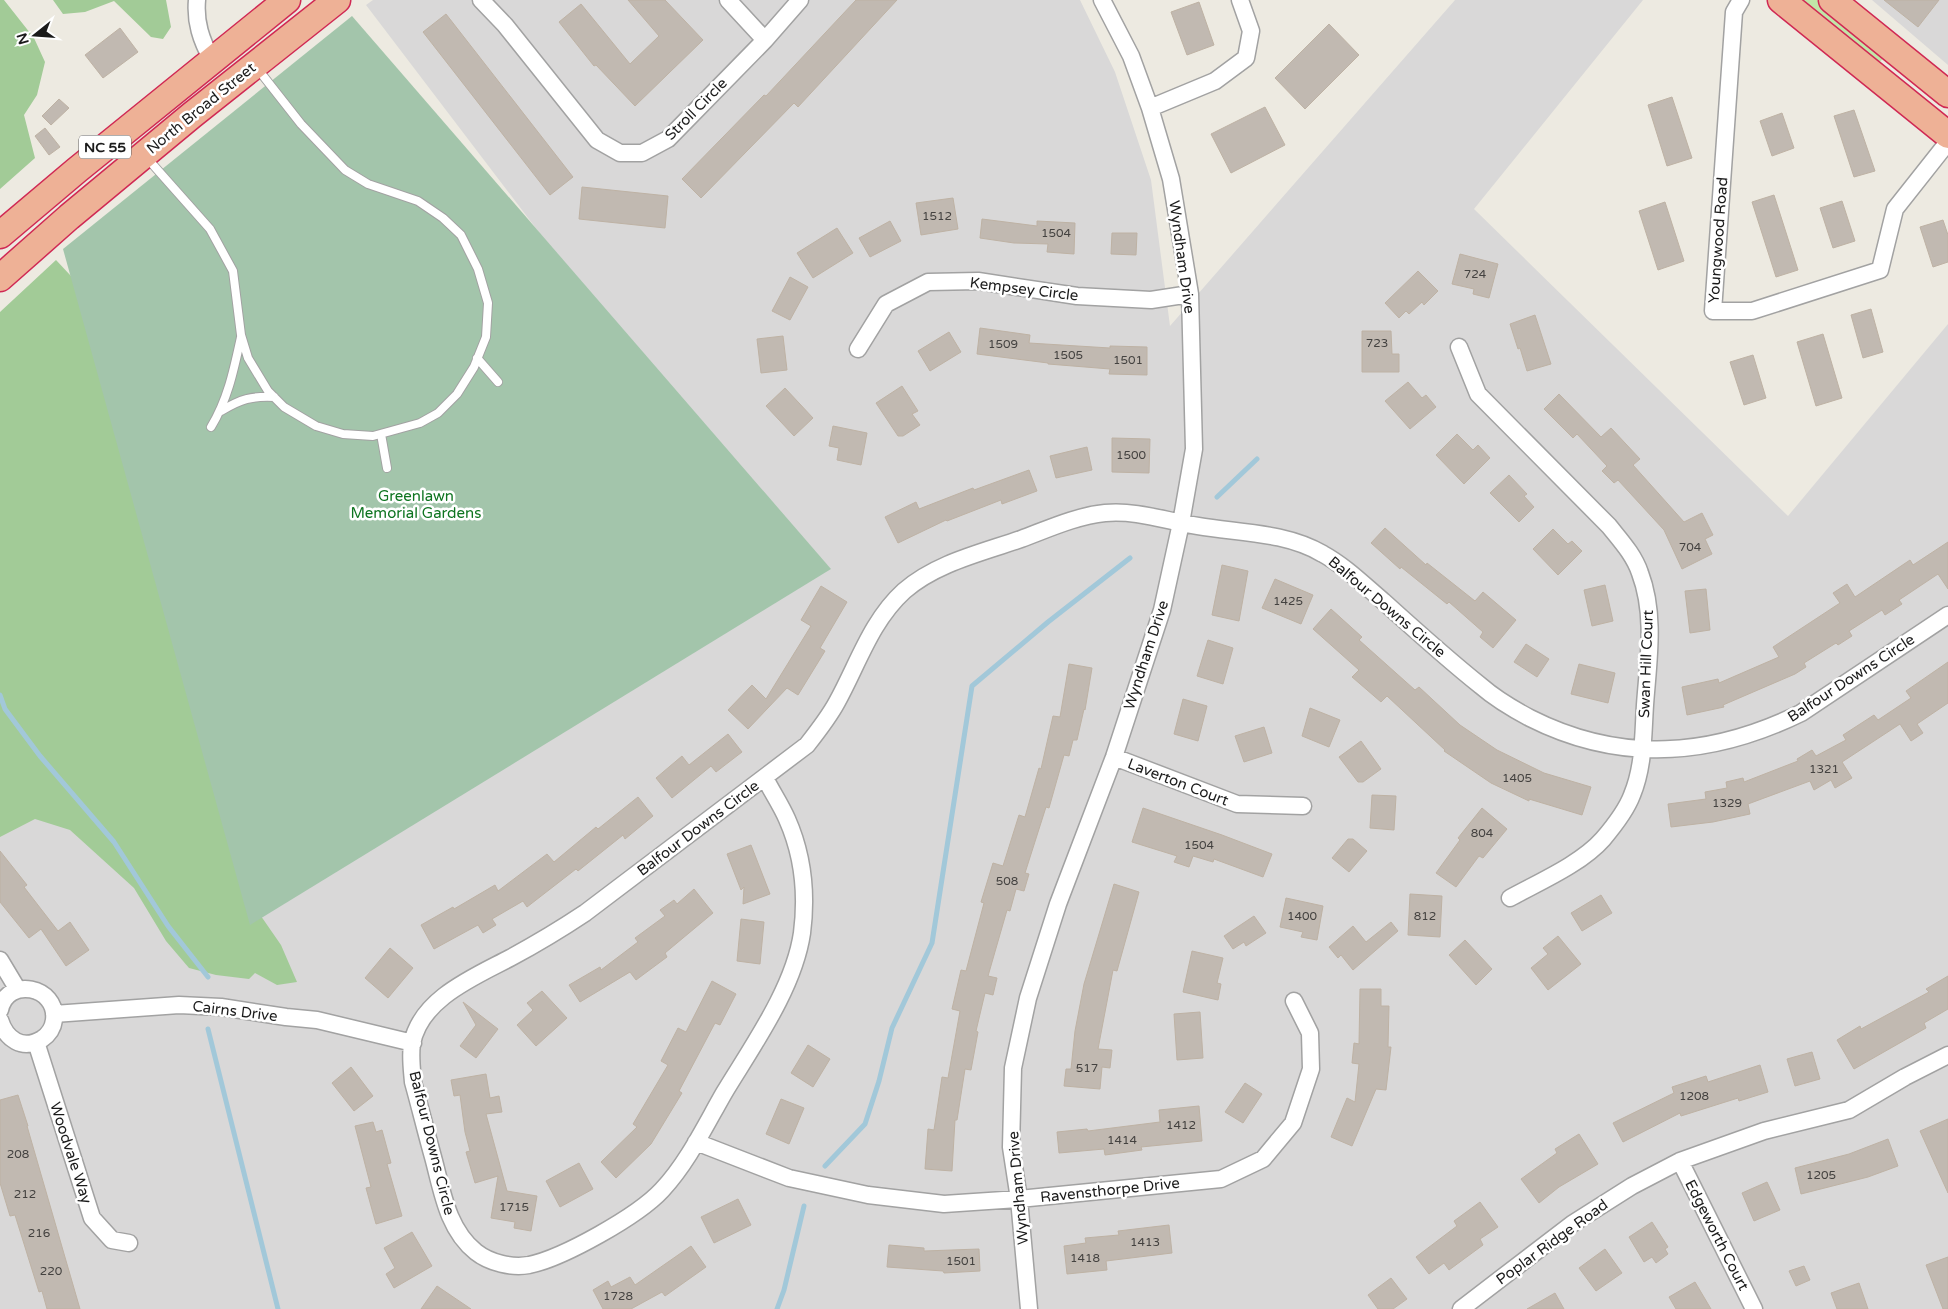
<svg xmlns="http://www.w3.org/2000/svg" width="1948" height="1309" font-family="'Varela Round',sans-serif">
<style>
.residential{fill:#d9d8d8}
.grass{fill:#c1e6a8}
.forest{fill:#a2cb97}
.cemetery{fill:#a3c5ab}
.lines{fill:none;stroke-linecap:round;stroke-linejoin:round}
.stream{stroke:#a2c8d9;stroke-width:5}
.building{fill:#c1b9b1;stroke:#beb2a4}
.service-casing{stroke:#a2a2a2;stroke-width:10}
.minor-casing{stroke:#a2a2a2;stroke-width:19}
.trunk-casing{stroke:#d02954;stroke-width:29}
.service{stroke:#fff;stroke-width:8}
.minor{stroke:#fff;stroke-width:16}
.trunk{stroke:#eeb196;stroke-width:26}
.labels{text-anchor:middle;stroke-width:5;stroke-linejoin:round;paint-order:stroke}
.number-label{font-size:12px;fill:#444240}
.shield{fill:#fff;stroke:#5f5f5f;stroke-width:1}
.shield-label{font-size:14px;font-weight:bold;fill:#1b1b1b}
.street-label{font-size:15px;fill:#1b1b1b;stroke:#fff}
.park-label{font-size:15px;fill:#0e7420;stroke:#fff}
</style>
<rect width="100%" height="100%" fill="#edeae1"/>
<path class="residential" d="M373 0H1080L1115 72 1151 180 1170 326 1455 0H1643L1474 209 1788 516 1948 324V1309H0V827L627 348 366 5Z
M1872 0H1948V65Z"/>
<path class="grass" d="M1797 0H1817L1885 56 1879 63 1846 40Z"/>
<path class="forest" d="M0 0H4L34 38 45 62 37 95 24 115 35 158 0 189Z
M53 0H166L171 27 163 39 151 37 114 1 85 12 63 14Z
M56 260 86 292 252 903 281 945 297 982 277 985 255 973 249 979 216 975 189 968 166 941 134 888 70 830 35 819 0 837V312Z"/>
<path class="cemetery" d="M352 16 831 569 250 925 63 249Z"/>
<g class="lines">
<path class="stream" d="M1217 497 1257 459
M0 695 5 709 40 756 114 842 168 926 208 977
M208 1029 278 1309
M825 1166 865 1124 879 1081 892 1028 932 943 972 686 1048 622 1130 558
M777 1309 784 1290 804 1206"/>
</g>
<path class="building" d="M628 0H665L703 40 635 106 596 65 594 66 559 22 581 4 630 64 659 36Z
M856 0H897L798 107 794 103 701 198 682 179 764 95 766 96Z
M1884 0H1939L1918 27Z
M1199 2 1214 45 1187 55 1171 12Z
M446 14 573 177 550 195 423 32Z
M1329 24 1359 55 1305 109 1275 78Z
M120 28 138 52 103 78 85 55Z
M1672 97 1692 158 1667 166 1648 105Z
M59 99 69 108 51 125 42 116Z
M1265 107 1285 145 1231 173 1211 134Z
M1854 110 1875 171 1854 177 1834 116Z
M1782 113 1794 148 1772 156 1760 121Z
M45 128 60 147 49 155 35 136Z
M582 187 668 196 665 228 579 219Z
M1774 195 1798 270 1776 277 1752 202Z
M953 198 958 229 921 235 916 203Z
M1842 201 1855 241 1833 248 1820 208Z
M1665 202 1684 261 1658 270 1639 211Z
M982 219 1037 226V221L1075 223 1074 254 1047 252 1048 244 1014 243 980 238Z
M1943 220 1948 235V262L1933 267 1920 227Z
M890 221 901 241 870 257 859 238Z
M837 228 853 253 813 278 797 253Z
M1112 233H1137L1136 255 1111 254Z
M1460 254 1498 264 1489 298 1473 294 1474 289 1452 284Z
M1418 271 1438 291 1424 305 1422 302 1409 314 1406 311 1399 318 1385 303Z
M790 277 808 287 790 320 772 311Z
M1871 309 1883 352 1863 358 1851 315Z
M1535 315 1551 364 1527 371 1520 348 1518 349 1510 324Z
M980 328 1030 335 1029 343 1110 348V346L1147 347V375L1109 374 1110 369 1048 364V363L977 354Z
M1362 331H1391L1392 354H1399V372H1362Z
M949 332 961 352 930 371 918 351Z
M1823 334 1842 398 1816 406 1797 342Z
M783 336 787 370 761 373 757 339Z
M1753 355 1766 398 1744 405 1730 362Z
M1408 382 1422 398 1426 395 1436 407 1410 429 1385 401Z
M902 386 918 411 912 414 920 425 903 436H898L876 403Z
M785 388 813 418 794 436 766 406Z
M1559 394 1601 437 1611 428 1640 459 1633 465 1684 522 1702 513 1713 535 1705 539 1712 554 1682 569 1664 530 1618 480 1614 483 1602 471 1607 466 1577 434 1573 438 1544 409Z
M833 426 867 433 861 465 837 460 839 448 829 446Z
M1457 434 1473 450 1478 445 1490 458 1464 484 1436 455Z
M1112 438 1150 439 1149 473 1112 472Z
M1087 447 1092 470 1056 478 1050 456Z
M1029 470 1037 491 1002 504 1001 500 947 521 946 520 898 543 885 517 916 502 919 509 973 488 974 490Z
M1509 475 1527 494 1524 496 1534 507 1519 522 1490 493Z
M1385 528 1426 565 1427 563 1475 601 1483 592 1516 620 1493 648 1480 637 1483 632 1449 602 1447 604 1401 567 1400 569 1371 543Z
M1553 529 1568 544 1572 541 1582 551 1558 575 1533 549Z
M1948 542V589L1938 574 1899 600 1902 604 1885 615 1882 610 1849 631 1852 636 1838 645 1836 643 1804 663 1806 667 1795 674 1723 705 1724 707 1687 715 1682 687 1718 679 1719 683 1779 657 1773 647 1840 603 1833 593 1847 584 1855 597 1910 560 1913 565Z
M1222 565 1248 571 1239 621 1212 615Z
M1275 579 1313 595 1301 624 1262 608Z
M1605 585 1613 621 1592 626 1584 590Z
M821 586 847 602 820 648 825 651 798 695 787 688 748 729 728 710 752 685 766 699 811 626 801 620Z
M1706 589 1710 630 1690 633 1685 591Z
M1331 609 1362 637 1359 640 1415 690 1419 687 1460 725 1497 750 1544 773 1591 787 1582 815 1529 799V801L1491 783 1444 751 1445 750 1387 696 1381 702 1352 677 1359 670 1313 629Z
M1208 640 1233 648 1223 684 1197 676Z
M1526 644 1549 659 1537 677 1514 662Z
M1948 662V703L1917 724 1923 733 1911 741 1900 724 1842 762 1852 778 1835 788 1831 780 1814 790 1810 781 1748 804 1750 814 1713 822 1671 827 1668 804 1706 799 1705 792 1727 788 1726 782 1743 778 1744 782 1798 761 1797 759 1812 750 1816 756 1846 740 1843 735 1874 715 1878 720 1911 698 1906 691Z
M1069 664 1092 668 1085 710 1084 709 1077 740H1073L1069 756 1064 755 1049 808 1046 807 1025 873 1029 874 1024 891 1016 889 1010 911 1007 910 988 976 997 978 993 995 985 993 976 1031 978 1032 971 1070 965 1069 957 1120H955L952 1171 925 1169 928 1129 934 1130 942 1077 948 1078 960 1011 952 1009 961 970 966 971 984 903 981 902 993 863 1003 866 1019 815 1025 817 1039 768 1041 769 1053 716 1060 717Z
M1579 664 1615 673 1608 703 1571 694Z
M1183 699 1207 706 1198 741 1174 734Z
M1310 708 1340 720 1329 747 1302 736Z
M1264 727 1272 753 1244 762 1235 736Z
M728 734 742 752 716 772 711 766 672 798 656 778 682 756 689 765Z
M1361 741 1381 769 1363 782H1358L1339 757Z
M1372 795 1396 796 1394 830 1370 828Z
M638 797 653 816 625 839 623 835 578 871 576 869 527 907 523 901 492 919 496 925 483 933 478 925 434 949 421 925 453 907 454 909 495 885 498 891 547 854 554 862 596 827 598 829Z
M1143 808 1222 835 1272 854 1263 877 1214 859 1213 862 1193 856 1189 867 1174 862 1177 856 1132 842Z
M1482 808 1507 829 1483 858 1479 856 1456 887 1436 873 1460 840 1458 838Z
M1348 839H1353L1367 851 1349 872 1332 858Z
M751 845 770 894 743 904 744 887 741 890 727 854Z
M0 851 27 885 24 887 58 931 70 922 89 950 66 966 41 929 29 938 0 902Z
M1114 884 1139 892 1117 971 1113 970 1098 1049 1112 1050 1110 1068 1102 1067 1100 1089 1064 1086 1066 1069H1071L1075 1031 1084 984Z
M694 889 713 913 665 953 667 957 636 980 630 972 580 1002 569 985 600 967 601 970 638 942 635 938 665 916 660 910 674 900 677 904Z
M1410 894 1442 896 1440 937 1408 935Z
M1601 895 1612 913 1582 931 1571 913Z
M1286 898 1323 906 1317 940 1301 937 1303 932 1280 927Z
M1254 916 1266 933 1246 946 1244 942 1233 949 1224 936Z
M741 919 764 922 760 964 737 961Z
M1391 922 1398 931 1353 970 1341 955 1338 958 1329 947 1353 926 1366 942Z
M1558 936 1581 964 1548 990 1531 968 1548 954 1543 948Z
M1465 940 1492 969 1476 985 1449 955Z
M390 948 413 968 388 998 365 978Z
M1192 951 1223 958 1217 983 1221 984 1218 1000 1183 992Z
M1948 976V1009L1924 1023 1926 1028 1854 1069 1837 1040 1860 1026 1861 1029 1929 992 1926 989Z
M712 981 736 994 720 1025 715 1023 679 1091 682 1093 651 1144 616 1178 601 1162 637 1127 633 1124 668 1065 661 1061 678 1028 686 1032Z
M1360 989H1381V1006H1389L1388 1047H1391L1386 1090 1376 1089 1352 1146 1331 1137 1347 1098 1355 1102 1359 1064 1352 1063 1354 1043 1359 1044Z
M542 991 567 1018 536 1046 517 1025 533 1010 527 1003Z
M463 1002 498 1029 476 1058 460 1046 476 1025Z
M1200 1012 1203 1058 1177 1060 1174 1014Z
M808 1045 830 1059 813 1087 791 1073Z
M1812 1052 1820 1079 1795 1086 1787 1059Z
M1760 1065 1768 1092 1739 1101 1738 1098 1681 1116 1680 1113 1623 1142 1613 1123 1674 1093 1672 1087 1706 1076 1708 1082Z
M351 1067 373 1096 354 1111 332 1083Z
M486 1074 490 1098 499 1096 502 1112 486 1114 507 1191 537 1196 531 1231 514 1228 515 1222 491 1218 498 1176 475 1183 466 1152 470 1151 465 1132 460 1095 454 1096 451 1080Z
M1245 1083 1262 1094 1243 1123 1225 1112Z
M18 1095 28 1126H27L80 1309H47L42 1291 39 1292 15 1215 10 1216 0 1183V1100Z
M781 1099 804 1108 789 1144 766 1134Z
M1199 1106 1202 1141 1141 1147 1142 1150 1105 1155 1104 1149 1059 1153 1057 1132 1087 1129 1088 1131 1160 1122 1159 1110Z
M1948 1119V1193L1920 1131Z
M373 1122 376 1132 382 1130 391 1163 387 1164 402 1216 376 1224 366 1188 371 1187 355 1126Z
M1579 1134 1598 1164 1559 1187 1539 1203 1521 1179 1557 1153 1555 1149Z
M1888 1139 1898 1166 1868 1177 1801 1194 1795 1168 1849 1154Z
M579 1163 593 1189 560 1207 546 1181Z
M1767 1182 1780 1210 1754 1221 1742 1193Z
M738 1199 751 1225 714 1243 701 1217Z
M1480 1202 1498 1227 1480 1239 1483 1245 1449 1270 1444 1263 1429 1274 1416 1257 1457 1226 1454 1221Z
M1652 1222 1668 1247 1665 1249 1668 1254 1656 1263 1652 1257 1644 1262 1629 1237Z
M1169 1225 1172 1253 1106 1261 1107 1270 1067 1274 1064 1246 1086 1243 1085 1238 1119 1235 1118 1231Z
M412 1232 432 1266 394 1288 386 1274 395 1268 384 1248Z
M889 1245 924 1248V1251L979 1249 980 1271 944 1273 943 1271 887 1267Z
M691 1246 706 1267 665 1296 662 1292 631 1309H603L593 1290 608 1281 611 1287 630 1277 635 1285Z
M1605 1249 1622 1273 1596 1291 1579 1268Z
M1948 1257V1309H1943L1926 1265Z
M1804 1266 1810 1280 1796 1286 1789 1271Z
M1391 1278 1407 1299 1393 1309H1378L1368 1295Z
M1695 1282 1711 1309H1676L1669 1297Z
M1859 1283 1868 1309H1837L1831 1293Z
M437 1286 471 1309H421Z
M1555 1293 1564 1309H1527Z"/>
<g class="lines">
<defs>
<path id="service" d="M147 158 210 229 233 271 241 335 248 358 268 391 284 407 316 426 343 434 373 436 420 423 438 413 457 394 474 367 486 337 488 303 478 269 461 235 443 218 418 201 368 184 345 170 301 124 257 68
M477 358 498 382
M221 411C241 399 251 396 274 397
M211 427C228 399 234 369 241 337
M381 434 387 468"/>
<path id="minor" d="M197 0C195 22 201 40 212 60
M481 0 505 25 597 140 620 153H642L668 139 765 40 800 0
M728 0 765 40
M1741 0 1734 12 1713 311H1752L1880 270 1895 209 1948 142
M1150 108 1215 81 1246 58 1251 31 1240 0
M1459 347 1478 394 1609 526C1621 541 1634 555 1640 573 1656 615 1648 662 1645 705 1643 735 1644 766 1632 795 1626 811 1614 826 1603 839 1581 864 1539 882 1510 898
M858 349 886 304 928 282 978 281 1077 296 1151 300 1190 294
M1114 757 1237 804 1303 806
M765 778C772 792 781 805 787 819 803 855 807 894 802 933 794 988 753 1045 724 1093 705 1126 688 1162 662 1190 638 1216 563 1258 529 1265 512 1268 490 1263 476 1252 447 1229 442 1190 433 1157 426 1132 420 1107 413 1082 412 1070 410 1056 412 1044 420 999 474 977 510 958 536 944 561 929 585 913L807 745C818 731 829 717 837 702 858 664 871 621 904 591 936 563 981 553 1021 539 1048 529 1076 516 1105 513 1137 510 1166 521 1198 526 1239 533 1286 532 1323 554 1345 566 1364 585 1383 601 1415 630 1447 659 1481 686 1496 699 1513 709 1530 718 1621 764 1711 757 1801 713L1948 615
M0 960 18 990
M0 1010C7 976 58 986 54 1020 53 1028 48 1035 42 1039 22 1051 6 1039 0 1020
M54 1014 179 1005 221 1007 286 1017 317 1020 413 1043
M36 1042 92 1218 112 1240 129 1243
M696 1142 789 1178 868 1195 944 1204 1019 1199 1221 1179 1263 1159 1293 1123 1311 1069 1310 1033 1294 1001
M1680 1161 1754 1309
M1029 1309 1019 1199 1011 1147 1013 1068 1028 998 1058 904 1114 757 1162 610 1181 523 1194 449 1190 294 1171 179 1150 108 1131 56 1102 0
M1461 1309 1572 1224 1632 1186 1680 1161 1764 1131 1849 1110 1905 1077 1948 1055"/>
<path id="trunk" d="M1781 0 1948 135
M1832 0 1948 94
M0 235 77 170 287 0
M0 278 69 217 192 115 337 0"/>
</defs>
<use href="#service" class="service-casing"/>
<use href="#minor" class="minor-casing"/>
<use href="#trunk" class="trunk-casing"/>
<use href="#service" class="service"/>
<use href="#minor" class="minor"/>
<use href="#trunk" class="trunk"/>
</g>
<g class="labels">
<g class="number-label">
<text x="937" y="220">1512</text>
<text x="1056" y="237">1504</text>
<text x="1475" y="278">724</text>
<text x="1377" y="347">723</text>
<text x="1003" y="348">1509</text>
<text x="1068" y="359">1505</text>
<text x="1128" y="364">1501</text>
<text x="1131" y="459">1500</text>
<text x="1690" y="551">704</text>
<text x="1288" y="605">1425</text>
<text x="1824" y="773">1321</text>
<text x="1517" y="782">1405</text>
<text x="1727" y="807">1329</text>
<text x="1482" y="837">804</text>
<text x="1199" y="849">1504</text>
<text x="1007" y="885">508</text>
<text x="1302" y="920">1400</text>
<text x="1425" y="920">812</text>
<text x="1087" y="1072">517</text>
<text x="1694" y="1100">1208</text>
<text x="1181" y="1129">1412</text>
<text x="1122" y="1144">1414</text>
<text x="18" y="1158">208</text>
<text x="1821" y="1179">1205</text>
<text x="25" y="1198">212</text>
<text x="514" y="1211">1715</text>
<text x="39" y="1237">216</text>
<text x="1145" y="1246">1413</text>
<text x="1085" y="1262">1418</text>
<text x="961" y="1265">1501</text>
<text x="51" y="1275">220</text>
<text x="618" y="1300">1728</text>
</g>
<rect class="shield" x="79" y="135.5" width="52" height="23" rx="4"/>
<g class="shield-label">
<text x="105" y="152">NC 55</text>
</g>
<g class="street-label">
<text transform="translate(201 108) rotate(-39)" y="5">North Broad Street</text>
<text transform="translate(696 109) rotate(-45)" y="5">Stroll Circle</text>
<text transform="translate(1718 240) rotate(-86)" y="5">Youngwood Road</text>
<text transform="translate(1182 257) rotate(82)" y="5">Wyndham Drive</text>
<text transform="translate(1024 289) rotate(7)" y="5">Kempsey Circle</text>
<text transform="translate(1387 607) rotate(40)" y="5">Balfour Downs Circle</text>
<text transform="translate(1146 655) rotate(-72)" y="5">Wyndham Drive</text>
<text transform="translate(1646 664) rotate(-88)" y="5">Swan Hill Court</text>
<text transform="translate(1851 678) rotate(-33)" y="5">Balfour Downs Circle</text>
<text transform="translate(1178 782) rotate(21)" y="5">Laverton Court</text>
<text transform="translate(698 828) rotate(-37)" y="5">Balfour Downs Circle</text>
<text transform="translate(235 1011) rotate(7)" y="5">Cairns Drive</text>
<text transform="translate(432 1143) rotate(76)" y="5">Balfour Downs Circle</text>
<text transform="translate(71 1153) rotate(72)" y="5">Woodvale Way</text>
<text transform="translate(1018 1188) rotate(-95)" y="5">Wyndham Drive</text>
<text transform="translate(1110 1190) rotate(-6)" y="5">Ravensthorpe Drive</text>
<text transform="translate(1717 1235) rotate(63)" y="5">Edgeworth Court</text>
<text transform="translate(1552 1242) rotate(-36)" y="5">Poplar Ridge Road</text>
</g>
<g class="park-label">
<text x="416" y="501">Greenlawn<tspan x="416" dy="17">Memorial Gardens</tspan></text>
</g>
</g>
<g transform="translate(35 35) rotate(253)" stroke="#ffffff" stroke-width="4" paint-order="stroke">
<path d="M0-4L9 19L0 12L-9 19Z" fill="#1b1b1b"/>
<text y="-8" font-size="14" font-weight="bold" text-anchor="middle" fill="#1b1b1b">N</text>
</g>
</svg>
